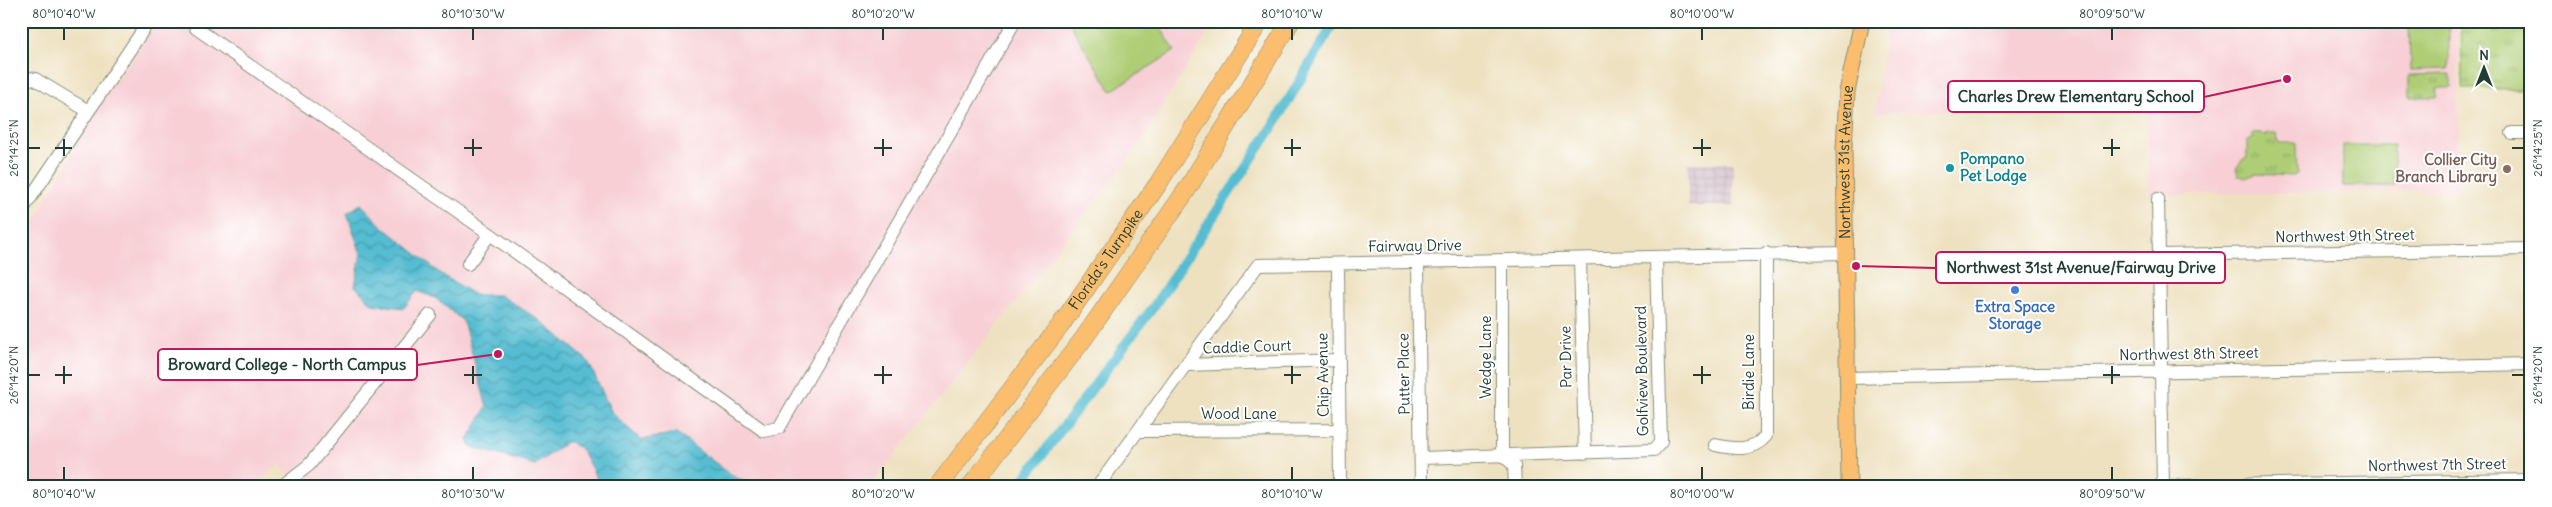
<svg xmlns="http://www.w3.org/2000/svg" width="2552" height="507" font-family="Delius,sans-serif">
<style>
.built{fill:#f7cfd4}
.industrial{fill:url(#industrial-grid)}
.grass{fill:#aecd75;stroke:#668554}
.park{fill:url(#park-tufts);stroke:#668554}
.water{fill:url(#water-waves);stroke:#3a7c82}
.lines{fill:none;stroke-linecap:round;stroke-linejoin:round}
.canal{stroke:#54bcd1;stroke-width:10}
.minor-casing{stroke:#868f7a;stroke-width:14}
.major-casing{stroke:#868f7a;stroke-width:17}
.highway-casing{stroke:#868f7a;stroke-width:19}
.minor{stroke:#fff;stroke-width:12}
.major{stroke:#fbbd6e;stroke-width:15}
.highway{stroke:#fbbd6e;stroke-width:18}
.ticks{fill:none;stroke:#1f3d34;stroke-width:2}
.culture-dot{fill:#0f9aa8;stroke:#fff;stroke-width:2}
.education-dot{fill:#8d6e63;stroke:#fff;stroke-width:2}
.shop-dot{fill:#3f7fe0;stroke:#fff;stroke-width:2}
.labels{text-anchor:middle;stroke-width:4;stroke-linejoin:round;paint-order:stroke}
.culture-label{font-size:15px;font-weight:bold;fill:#0d838f;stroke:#fff;text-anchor:start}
.education-label{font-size:15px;font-weight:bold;fill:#785e54;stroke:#fff;text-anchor:end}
.street-label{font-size:15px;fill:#1f3d34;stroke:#fff}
.shop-label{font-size:15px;font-weight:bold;fill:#366cbe;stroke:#fff}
.leader{fill:none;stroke:#c2185b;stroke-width:2}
.callout-dot{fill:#c2185b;stroke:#fff;stroke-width:2}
.callout{fill:#fff;stroke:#c2185b;stroke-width:2}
.callout-label{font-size:16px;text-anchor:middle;font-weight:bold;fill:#1f3d34}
.neatline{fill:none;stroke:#1f3d34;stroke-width:2}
.ticks-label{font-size:12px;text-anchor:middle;fill:#1f3d34}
</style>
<defs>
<pattern id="industrial-grid" width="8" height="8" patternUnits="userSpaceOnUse" patternTransform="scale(1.25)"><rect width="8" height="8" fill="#d2bdc8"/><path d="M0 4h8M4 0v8" fill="none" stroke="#b4a3ac"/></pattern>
<pattern id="park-tufts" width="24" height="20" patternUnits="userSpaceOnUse" patternTransform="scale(1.25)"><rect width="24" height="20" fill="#aecd75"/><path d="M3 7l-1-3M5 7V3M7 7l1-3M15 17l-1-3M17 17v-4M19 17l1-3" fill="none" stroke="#8da861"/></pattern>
<pattern id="water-waves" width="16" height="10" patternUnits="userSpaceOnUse" patternTransform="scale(1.25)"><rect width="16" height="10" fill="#54bcd1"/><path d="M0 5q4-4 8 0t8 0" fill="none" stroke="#459aaa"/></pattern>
</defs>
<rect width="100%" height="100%" fill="#fff"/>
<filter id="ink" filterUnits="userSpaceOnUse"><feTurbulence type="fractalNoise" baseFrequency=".02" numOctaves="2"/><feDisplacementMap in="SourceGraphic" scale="10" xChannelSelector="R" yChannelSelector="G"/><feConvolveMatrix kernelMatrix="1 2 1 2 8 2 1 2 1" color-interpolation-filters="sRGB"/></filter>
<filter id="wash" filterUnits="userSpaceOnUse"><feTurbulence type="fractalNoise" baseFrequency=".0096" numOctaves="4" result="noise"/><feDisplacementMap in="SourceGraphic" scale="20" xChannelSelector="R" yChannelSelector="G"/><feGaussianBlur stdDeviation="1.12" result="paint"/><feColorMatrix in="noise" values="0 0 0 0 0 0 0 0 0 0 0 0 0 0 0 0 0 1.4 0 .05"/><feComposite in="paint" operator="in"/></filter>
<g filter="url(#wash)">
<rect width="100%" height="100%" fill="#eee1c0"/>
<path class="built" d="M158 21H1215L1133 153 870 486H300L280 464 253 486H21V245L104 97Z
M1887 21H2458V190L2149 195 2147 112 2139 104 1875 113Z"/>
<path class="industrial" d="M1688 163H1733V206H1688Z"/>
<path class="grass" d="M1068 21H1157L1175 51 1111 91Z
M2409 21H2449V69L2410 70Z
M2343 145H2394V186H2343Z"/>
<path class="park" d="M2461 21H2531V89H2462Z
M2451 74V88H2437V97H2409V75Z
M2253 133 2267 135V133H2276L2278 143H2296L2297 174 2292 176 2256 174 2245 178 2238 175 2236 168 2242 160 2247 158V140L2253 138Z"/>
<path class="water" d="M361 204 381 225 441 274 475 295H500L541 321 588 361 612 413 641 440 676 433 734 477 761 486H601L581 449 568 441 535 465 471 447 468 439 487 407 463 321 435 298 417 291 404 308 372 304 355 286 361 254 347 213Z"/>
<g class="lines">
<path class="canal" d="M1019 486 1154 306 1272 128 1335 21"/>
</g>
</g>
<g filter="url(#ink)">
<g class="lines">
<defs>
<path id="minor" d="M201 21 196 28 490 234 764 431 779 428 1015 21
M21 77 35 79 88 111
M2512 133H2531
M2158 199 2163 486
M21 212 149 21
M2160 255 2531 249
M1580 259 1585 453
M1502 261V454L1514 465 1515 486
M1418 262 1421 486
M468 264 490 234
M1338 264 1340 486
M1186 365 1339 360
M1848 378 2531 364
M1138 431 1340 430
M1715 445C1734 449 1752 452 1766 436V253
M1421 458 1654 450 1661 442 1656 258
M282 486 309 465 430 315
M1098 486 1258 265 1845 253
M2164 486 2531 480"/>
<g id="major">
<path id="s1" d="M1849 486 1844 149 1847 92 1862 21"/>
</g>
<g id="highway">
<path id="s2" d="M938 486 1060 326 1158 184 1260 21"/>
<path d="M971 486 1084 338 1186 191 1291 21"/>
</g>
</defs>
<use href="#minor" class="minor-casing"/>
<use href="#major" class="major-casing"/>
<use href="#highway" class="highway-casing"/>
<use href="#minor" class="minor"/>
<use href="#major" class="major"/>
<use href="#highway" class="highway"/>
</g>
</g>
<path class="ticks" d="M64 28V40M473 28V40M883 28V40M1292 28V40M1702 28V40M2112 28V40M64 139V156M473 139V156M883 139V156M1292 139V156M1702 139V156M2112 139V156M28 148H40M55 148H72M464 148H482M874 148H892M1284 148H1301M1693 148H1711M2103 148H2120M2512 148H2524M64 366V384M473 366V384M883 366V384M1292 366V384M1702 366V384M2112 366V384M28 375H40M55 375H72M464 375H482M874 375H892M1284 375H1301M1693 375H1711M2103 375H2120M2512 375H2524M64 467V480M473 467V480M883 467V480M1292 467V480M1702 467V480M2112 467V480"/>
<circle class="culture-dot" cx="1950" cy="168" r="5"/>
<circle class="education-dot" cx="2507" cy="169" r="5"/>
<circle class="shop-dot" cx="2015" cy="290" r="5"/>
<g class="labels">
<g class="culture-label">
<text x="1960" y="164">Pompano<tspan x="1960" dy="17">Pet Lodge</tspan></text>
</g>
<g class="education-label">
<text x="2497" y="165">Collier City<tspan x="2497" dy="17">Branch Library</tspan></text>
</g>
<g class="street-label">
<text dy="5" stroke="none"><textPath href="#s1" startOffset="324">Northwest 31st Avenue</textPath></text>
<text transform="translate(2345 236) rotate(-1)" y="5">Northwest 9th Street</text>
<text transform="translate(1415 246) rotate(-1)" y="5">Fairway Drive</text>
<text dy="5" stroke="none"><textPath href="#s2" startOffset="282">Florida's Turnpike</textPath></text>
<text transform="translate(1247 347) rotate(-2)" y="5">Caddie Court</text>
<text transform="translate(2189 354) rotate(-1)" y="5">Northwest 8th Street</text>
<text transform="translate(1486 357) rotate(-90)" y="5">Wedge Lane</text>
<text transform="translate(1566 357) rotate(-91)" y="5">Par Drive</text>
<text transform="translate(1642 371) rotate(-91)" y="5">Golfview Boulevard</text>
<text transform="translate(1749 372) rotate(-90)" y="5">Birdie Lane</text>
<text transform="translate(1404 374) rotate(-91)" y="5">Putter Place</text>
<text transform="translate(1323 375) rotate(-91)" y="5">Chip Avenue</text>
<text x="1239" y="419">Wood Lane</text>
<text transform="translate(2437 465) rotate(-1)" y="5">Northwest 7th Street</text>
</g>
<g class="shop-label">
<text x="2015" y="312">Extra Space<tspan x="2015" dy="17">Storage</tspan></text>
</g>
</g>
<path class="leader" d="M2287 79L2204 97M1856 266L1936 268M498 354L417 365"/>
<g class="callout-dot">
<circle cx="2287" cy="79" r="5"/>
<circle cx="1856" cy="266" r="5"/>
<circle cx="498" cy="354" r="5"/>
</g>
<g class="callout">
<rect x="1948" y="81" width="256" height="31" rx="5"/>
<rect x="1936" y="252" width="289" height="31" rx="5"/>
<rect x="158" y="349" width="259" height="31" rx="5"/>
</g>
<g class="callout-label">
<text x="2076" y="102">Charles Drew Elementary School</text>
<text x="2081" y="273">Northwest 31st Avenue/Fairway Drive</text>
<text x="287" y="370">Broward College - North Campus</text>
</g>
<rect width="2552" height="507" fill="none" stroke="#fff" stroke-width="55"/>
<g transform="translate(2484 68)" stroke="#ffffff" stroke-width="4" paint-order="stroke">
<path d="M0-4L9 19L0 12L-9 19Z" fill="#1f3d34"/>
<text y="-8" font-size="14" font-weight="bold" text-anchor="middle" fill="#1f3d34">N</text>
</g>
<rect x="28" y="28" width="2496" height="452" class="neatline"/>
<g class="ticks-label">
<text x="64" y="18">80°10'40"W</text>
<text x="473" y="18">80°10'30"W</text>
<text x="883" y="18">80°10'20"W</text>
<text x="1292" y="18">80°10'10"W</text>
<text x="1702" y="18">80°10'00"W</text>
<text x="2112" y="18">80°09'50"W</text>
<text transform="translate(14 148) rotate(-90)" y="4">26°14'25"N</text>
<text transform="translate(2538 148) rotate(-90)" y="4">26°14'25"N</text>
<text transform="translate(14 375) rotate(-90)" y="4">26°14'20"N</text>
<text transform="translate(2538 375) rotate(-90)" y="4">26°14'20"N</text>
<text x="64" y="498">80°10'40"W</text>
<text x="473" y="498">80°10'30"W</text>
<text x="883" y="498">80°10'20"W</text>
<text x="1292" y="498">80°10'10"W</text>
<text x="1702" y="498">80°10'00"W</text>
<text x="2112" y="498">80°09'50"W</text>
</g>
</svg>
